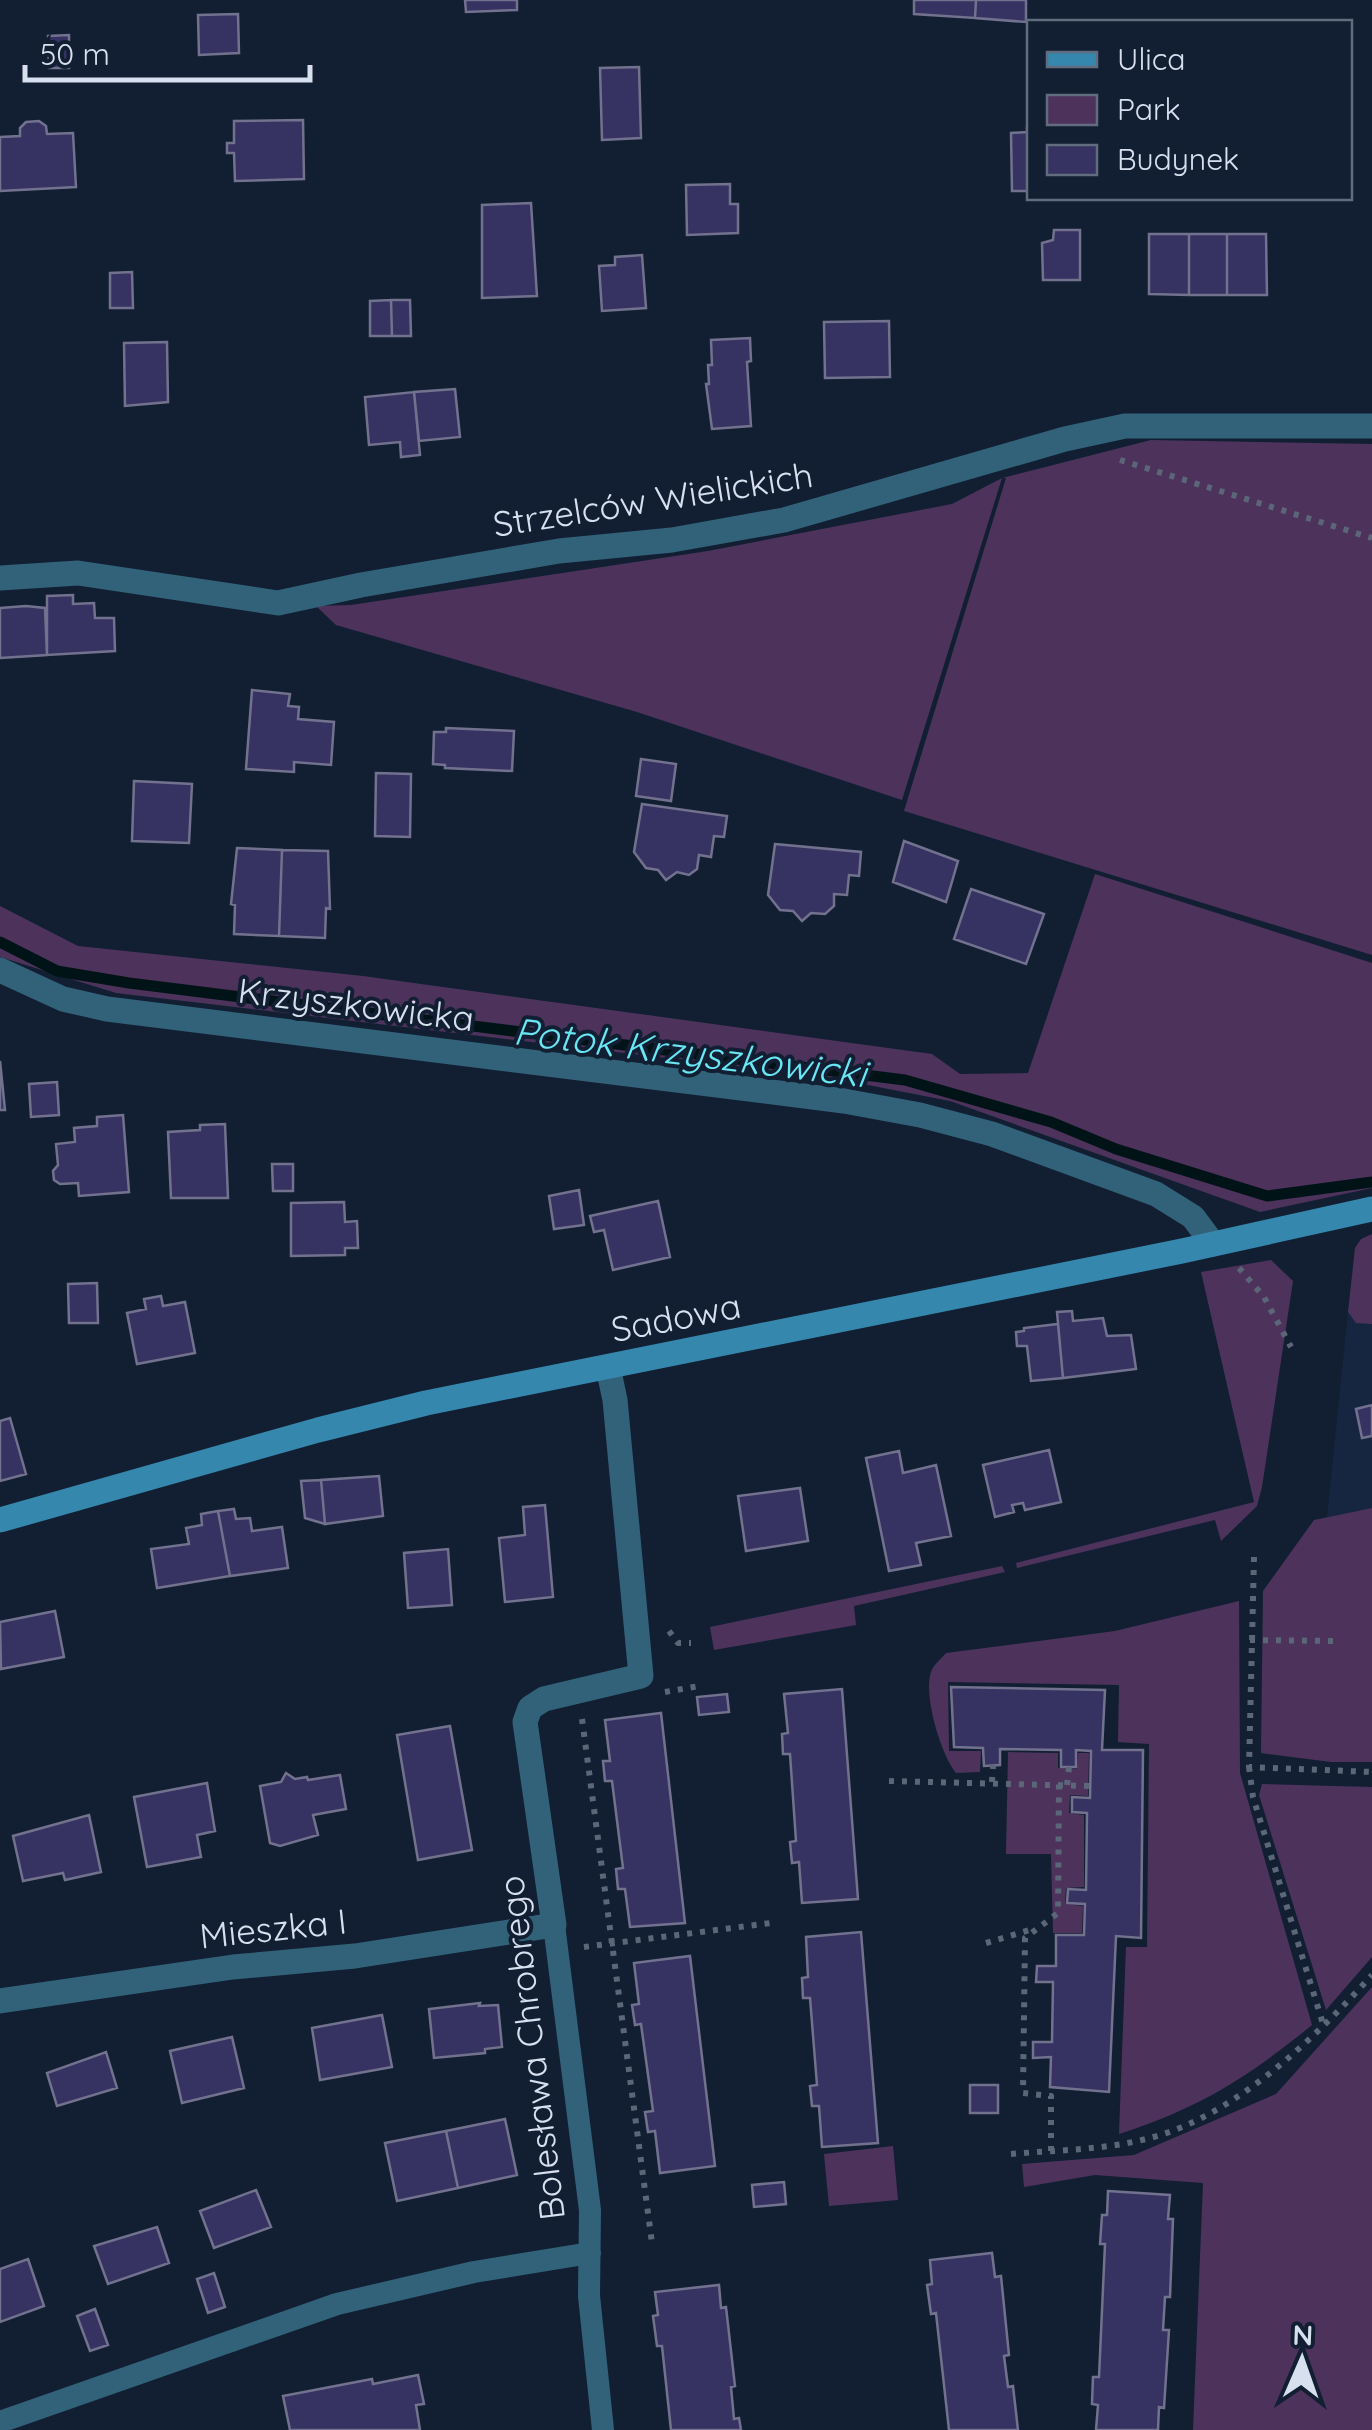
<svg xmlns="http://www.w3.org/2000/svg" width="1372" height="2430" font-family="Quicksand,sans-serif">
<style>
.built{fill:#162640}
.green{fill:#4d335c}
.lines{fill:none;stroke-linecap:round;stroke-linejoin:round}
.stream{stroke:#001417;stroke-width:11}
.building{fill:#363262;stroke:#72728e;stroke-width:2.5}
.path{stroke:#5b6678;stroke-width:6;stroke-dasharray:5 8;stroke-linecap:butt}
.lane{stroke:#326279;stroke-width:22}
.street{stroke:#326279;stroke-width:25}
.secondary{stroke:#3687ad;stroke-width:25}
.labels{text-anchor:middle;stroke-width:8;stroke-linejoin:round;paint-order:stroke}
.street-label{font-size:35px;fill:#d7e0ee;stroke:#121f33}
.water-label{font-size:38px;font-style:italic;fill:#6ae7f5;stroke:#121f33}
</style>
<rect width="100%" height="100%" fill="#121f33"/>
<path class="built" d="M1372 1306V1508L1327 1517 1348 1312Z"/>
<path class="green" d="M1151 440 1372 444V955L904 811 1006 478H1002L902 800 637 712 336 625 316 606 351 605 708 551 952 504 1002 478Z
M1095 874 1372 963V1188L1260 1212 950 1101 827 1077 116 993 0 957V906L78 946 363 976 932 1054 960 1074 1028 1073Z
M1372 1234V1324L1356 1323 1348 1312 1355 1248 1361 1239Z
M1271 1260 1293 1281 1262 1487 1257 1506 1221 1541 1215 1520 1017 1568 1016 1563 1254 1502 1201 1272Z
M1372 1508V1762H1331L1261 1753 1263 1591 1314 1520Z
M1002 1566 1005 1572 854 1606 856 1625 714 1650 710 1627Z
M1239 1601 1240 1773 1312 2025C1247 2078 1199 2108 1119 2134L1126 1947H1147L1149 1744 1118 1742 1119 1685 948 1682 949 1751H981L980 1772 956 1773C941 1755 923 1695 931 1672 933 1665 941 1659 946 1653L1115 1631Z
M1008 1752 1058 1753V1768L1077 1769 1078 1753H1089L1088 1796 1070 1795 1069 1813 1084 1815V1887L1066 1888 1065 1904 1083 1906 1082 1933H1053L1051 1854H1006Z
M1262 1784 1372 1787V1957L1326 2010 1259 1795Z
M1372 1987V2430H1193L1203 2183 1095 2175 1024 2187 1022 2164 1134 2155 1276 2094Z
M893 2146 898 2200 829 2206 824 2154Z"/>
<g class="lines">
<path class="stream" d="M0 942 57 971 129 983 905 1080 1051 1122 1116 1149 1267 1196 1372 1182"/>
</g>
<path class="building" d="M465 0H517V10L466 12Z
M914 0H976L975 18 914 14Z
M976 0H1026V22L975 18Z
M238 14 239 53 199 55 198 15Z
M69 35V68H49L48 36Z
M639 67 641 138 602 140 600 68Z
M303 120 304 179 235 181 234 153H227V143H234V121Z
M39 121 46 126 47 134 73 133 76 187 0 191V137L20 136V128L26 122Z
M1027 128H1030V195L1028 191H1012L1011 133 1027 132Z
M730 184V204H738V233L687 235 686 185Z
M531 203 537 296 482 298V205Z
M1054 230H1080V280H1043L1042 243 1053 240Z
M1149 234H1189V295L1149 294Z
M1189 234H1227V295H1189Z
M1227 234H1266L1267 295H1227Z
M642 255 646 308 602 311 599 266 615 265V257Z
M132 272 133 308H110V273Z
M391 300 392 336H370V301Z
M391 300H410L411 336H392Z
M889 321 890 377 825 378 824 322Z
M750 338 751 361 747 362 751 426 712 429 706 384H709L708 365H712L711 340Z
M167 342 168 402 125 406 124 343Z
M455 389 460 437 419 441 414 392Z
M414 392 420 455 401 457 400 442 369 445 365 397Z
M73 595V604L94 603 95 618H114L115 651 47 655V596Z
M26 606 45 608 47 655 0 658V608Z
M252 690 290 694 288 706 299 707 298 719 334 722 331 765 294 762V772L246 769Z
M446 728 514 731 512 771 445 768V765L433 764 434 732H446Z
M641 759 676 764 671 801 636 796Z
M376 773 411 774 410 837 375 836Z
M134 781 192 784 189 843 132 841Z
M642 804 727 816 724 837 714 836 711 857 699 855 697 869 689 875 677 872 666 880 658 870 646 868 634 852Z
M904 841 958 861 946 902 893 882Z
M775 844 861 852 859 876 849 875 847 895 834 894V906L825 914 811 913 802 921 793 911 780 910 768 895Z
M237 848 282 850 279 936 234 934 235 905 231 904Z
M282 850 328 851 330 909 326 908 325 938 279 936Z
M971 889 1044 914 1026 964 954 939Z
M0 1061 5 1110H0Z
M57 1082 59 1115 31 1117 29 1084Z
M123 1115 129 1192 79 1196 78 1183 60 1184 54 1180 53 1171 58 1165 56 1144 75 1142 74 1128 97 1126V1117Z
M225 1124 228 1198H171L168 1132 200 1130V1125Z
M272 1164H293V1191H273Z
M579 1190 584 1225 554 1229 549 1196Z
M658 1201 670 1257 613 1270 604 1230 594 1232 590 1216Z
M344 1202 345 1222 357 1221 358 1248H345V1255L291 1256V1203Z
M97 1283 98 1323H69L68 1284Z
M161 1296 163 1306 185 1302 195 1353 137 1364 127 1313 146 1309 144 1299Z
M1072 1311 1073 1321 1103 1318 1107 1336 1131 1335 1136 1369 1063 1378 1057 1312Z
M1058 1324 1063 1378 1031 1381 1027 1346H1017L1016 1332 1024 1331V1328Z
M1372 1405V1436L1362 1438 1356 1409Z
M10 1418 26 1474 0 1481V1421Z
M1049 1450 1061 1502 1025 1510 1023 1503 1012 1505 1014 1512 995 1517 983 1465Z
M899 1451 903 1473 936 1465 951 1536 916 1543 921 1565 889 1571 866 1458Z
M379 1476 383 1516 325 1524 321 1480Z
M321 1480 325 1524 305 1518 301 1481Z
M800 1488 808 1541 746 1551 738 1496Z
M545 1505 553 1597 505 1602 499 1538 525 1535 523 1507Z
M234 1509 236 1519 250 1518 252 1531 282 1527 288 1568 230 1576 218 1511Z
M218 1511 230 1576 157 1588 151 1549 189 1544 186 1528 202 1525 201 1514Z
M448 1549 452 1605 408 1608 404 1553Z
M55 1611 64 1657 1 1669 0 1622Z
M951 1687 1105 1690 1102 1750H1143L1141 1938 1116 1936 1109 2092 1050 2087 1051 2057 1033 2058V2042H1052L1053 1982H1036L1037 1966H1056V1935H1084L1085 1904 1067 1903 1068 1889 1086 1890 1087 1813 1072 1812V1797L1090 1798 1091 1751 1076 1750V1767H1061V1750L1000 1749V1765L984 1766 983 1748 954 1747Z
M842 1689 858 1899 802 1903 799 1862 792 1863 790 1842 796 1841 790 1754H783L782 1734 788 1733 784 1694Z
M727 1694 729 1712 699 1715 697 1697Z
M661 1713 685 1923 630 1927 625 1889H618L616 1869 623 1868 612 1781H605L603 1761H610L605 1720Z
M450 1726 472 1850 418 1860 397 1735Z
M286 1773 295 1779 307 1777 308 1780 340 1775 346 1809 313 1815 318 1835 280 1846 270 1843 260 1786 281 1782Z
M207 1783 215 1831 197 1835 201 1857 147 1867 134 1797Z
M89 1815 101 1872 65 1880 63 1873 23 1881 13 1836Z
M861 1932 878 2143 822 2147 819 2106H812L810 2086 817 2085 810 1998H803L802 1978 808 1977 806 1937Z
M690 1956 715 2166 660 2173 655 2131 648 2132 645 2112 653 2111 641 2024 635 2025 632 2005 639 2004 634 1963Z
M480 2003 479 2006 498 2005 502 2047 485 2049V2053L434 2058 429 2009Z
M382 2015 392 2067 320 2080 312 2028Z
M232 2037 244 2088 182 2103 170 2051Z
M106 2052 117 2088 57 2106 47 2073Z
M970 2085H998V2113H970Z
M505 2119 517 2175 458 2188 446 2131Z
M446 2131 458 2188 397 2201 385 2143Z
M784 2182 786 2204 754 2207 752 2185Z
M256 2190 271 2227 214 2248 200 2211Z
M1108 2191 1170 2195 1168 2219H1173L1170 2297H1165L1163 2330H1169L1164 2408 1159 2407 1158 2430H1096L1098 2405 1092 2404 1093 2377H1099L1105 2244H1100L1102 2215H1107Z
M157 2227 169 2263 108 2284 94 2246Z
M992 2253 995 2277 1001 2276 1009 2355 1004 2356 1008 2387 1013 2386 1018 2430H949L936 2313 931 2314 927 2285 932 2284 930 2260Z
M28 2259 44 2306 0 2322V2269Z
M214 2273 225 2307 208 2313 197 2279Z
M719 2285 721 2308 726 2307 735 2386 731 2387 734 2419 739 2418 741 2430H671L662 2346H657L653 2316 658 2315 655 2292Z
M95 2309 108 2345 90 2351 77 2316Z
M418 2375 424 2404 416 2405 420 2430H290L283 2396 372 2379 373 2384Z"/>
<g class="lines">
<path class="path" d="M1120 460 1372 538
M1239 1268 1264 1297 1291 1347
M1254 1557 1249 1767 1372 1772
M669 1631 678 1643H691
M1250 1640 1338 1641
M665 1692 699 1686
M582 1719 652 2243
M1249 1767 1253 1797 1324 2027
M889 1781 1090 1786
M992 1782 993 1765
M1067 1785 1069 1767
M986 1943 1033 1929
M584 1947 771 1923
M1051 2151V2096L1023 2093 1025 1938 1058 1913 1059 1784
M1011 2154C1058 2150 1105 2150 1150 2138 1235 2116 1315 2038 1372 1975"/>
<path class="lane" d="M554 1925 590 2210 589 2296 603 2430
M0 2422 337 2304 474 2272 590 2253"/>
<path class="street" d="M0 578 78 573 278 603 361 585 559 551 672 540 784 520 1065 439 1125 426H1372
M0 970 63 999 107 1009 844 1101 920 1115 992 1134 1156 1194 1193 1217 1213 1244
M0 2001 233 1967 355 1956 554 1925 525 1722 530 1708 544 1699 641 1676 615 1400 608 1367"/>
<path class="secondary" d="M0 1520 318 1430 426 1403 1182 1251 1372 1209"/>
</g>
<g class="labels">
<g class="street-label">
<text transform="translate(653 500) rotate(-9)" y="12">Strzelców Wielickich</text>
<text transform="translate(356 1005) rotate(7)" y="12">Krzyszkowicka</text>
<text transform="translate(676 1318) rotate(-11)" y="12">Sadowa</text>
<text transform="translate(273 1929) rotate(-6)" y="12">Mieszka I</text>
<text transform="translate(532 2048) rotate(-97)" y="12">Bolesława Chrobrego</text>
</g>
<g class="water-label">
<text transform="translate(690 1053) rotate(7)" y="13">Potok Krzyszkowicki</text>
</g>
</g>
<rect x="1027" y="20" width="325" height="180" fill="#121f33" stroke="#616c7e" stroke-width="2.5"/>
<rect x="1047" y="52" width="50" height="15" fill="#3687ad" stroke="#616c7e" stroke-width="2.5"/>
<text x="1117" y="70" font-size="30" fill="#d7e0ee">Ulica</text>
<rect x="1047" y="95" width="50" height="30" fill="#4d335c" stroke="#616c7e" stroke-width="2.5"/>
<text x="1117" y="120" font-size="30" fill="#d7e0ee">Park</text>
<rect x="1047" y="145" width="50" height="30" fill="#363262" stroke="#616c7e" stroke-width="2.5"/>
<text x="1117" y="170" font-size="30" fill="#d7e0ee">Budynek</text>
<g transform="translate(1302 2360) rotate(2)" stroke="#121f33" stroke-width="8" paint-order="stroke">
<path d="M0-8L18 38L0 25L-18 38Z" fill="#d7e0ee"/>
<text y="-15" font-size="28" font-weight="bold" text-anchor="middle" fill="#d7e0ee">N</text>
</g>
<path d="M25 65v15h285v-15" fill="none" stroke="#d7e0ee" stroke-width="5"/>
<text x="40" y="65" font-size="30" fill="#d7e0ee" stroke="#121f33" stroke-width="8" paint-order="stroke">50 m</text>
</svg>
